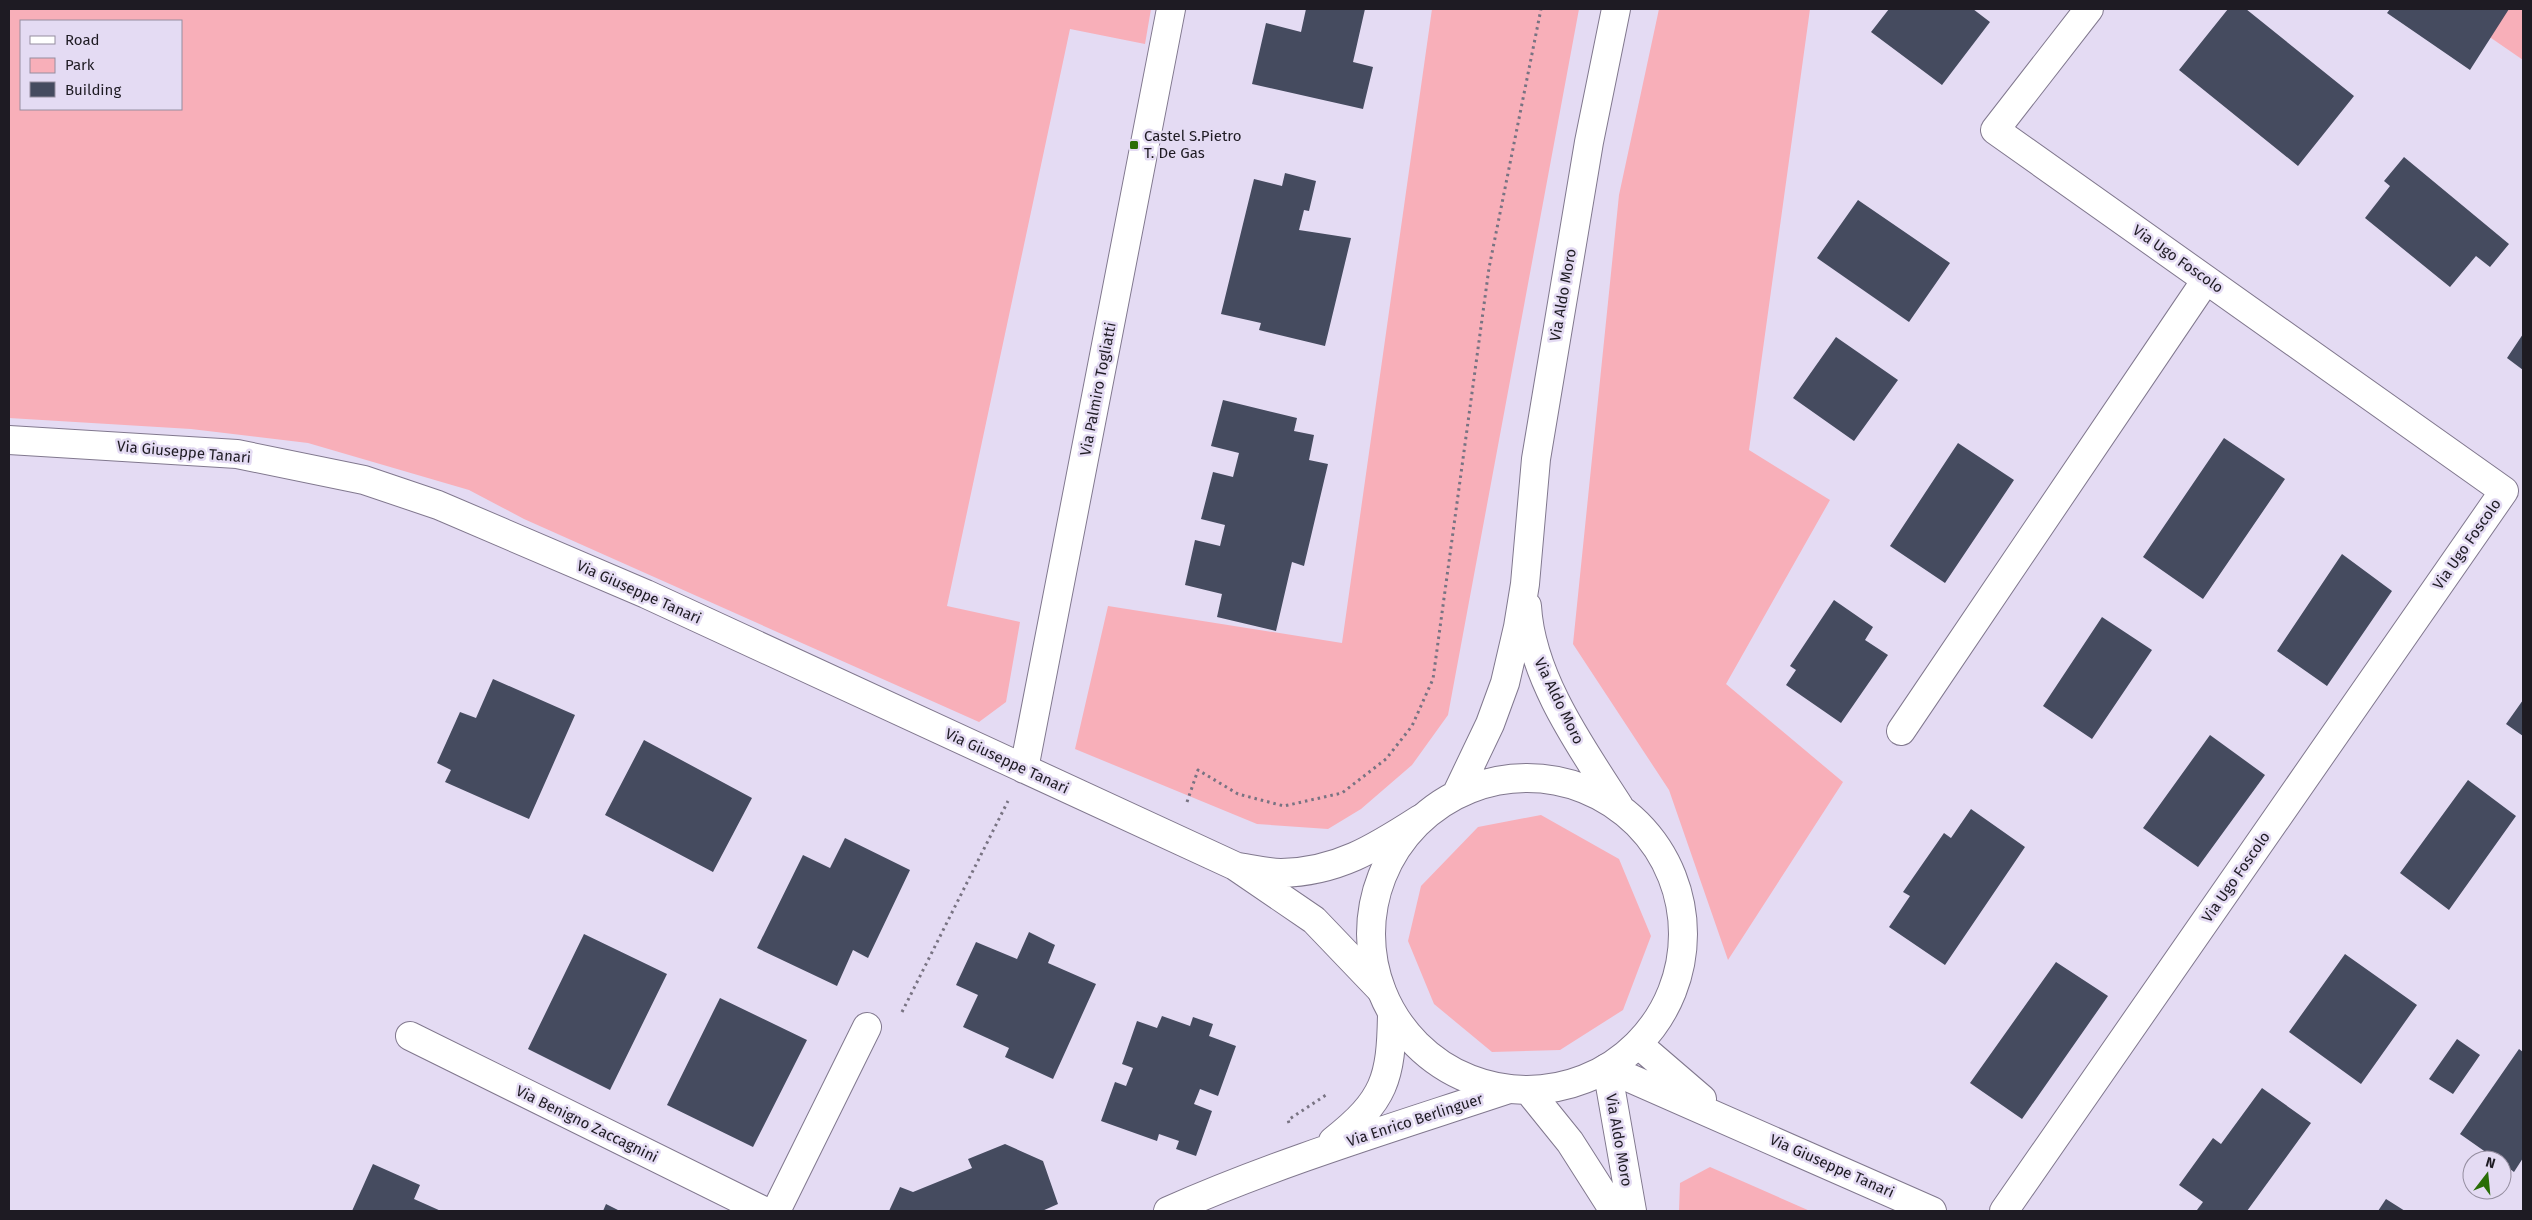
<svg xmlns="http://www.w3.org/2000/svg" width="2532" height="1220" font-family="'Fira Sans',sans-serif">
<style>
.green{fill:#f8afb9;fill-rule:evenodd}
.building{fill:#454b5f}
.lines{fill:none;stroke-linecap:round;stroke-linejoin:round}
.minor-casing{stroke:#81788e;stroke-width:30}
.major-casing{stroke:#81788e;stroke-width:30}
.path{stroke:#787382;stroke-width:3;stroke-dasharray:2.5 4;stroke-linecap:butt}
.minor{stroke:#fff;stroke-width:28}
.major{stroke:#fff;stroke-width:28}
.poi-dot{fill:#296d06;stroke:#e4dbf3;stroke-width:2}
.labels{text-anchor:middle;stroke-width:5;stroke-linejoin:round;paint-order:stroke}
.poi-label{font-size:15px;fill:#1e1b23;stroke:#e4dbf3;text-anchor:start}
.street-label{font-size:15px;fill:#1e1b23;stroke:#e4dbf3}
</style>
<rect width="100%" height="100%" fill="#e4dbf3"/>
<path class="green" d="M9 9H1151L1145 44 1070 29 947 606 1020 622 1006 702 979 722 524 519 469 490 308 443 191 429 9 418ZM181 21V109H21V21Z
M1432 9H1579L1448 715 1412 765 1361 809 1328 829 1257 824 1075 749 1108 606 1342 643Z
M1659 9H1810L1749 450 1830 500 1726 684 1843 782 1728 960 1669 790 1573 644 1619 195Z
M2449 9H2523V60Z
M1541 815 1619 859 1651 936 1623 1010 1560 1050 1492 1052 1434 1004 1408 941 1421 886 1478 827Z
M1710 1167 1810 1211H1679L1680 1183Z"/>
<path class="building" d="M1306 9H1365L1353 62 1373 67 1363 109 1252 84 1266 23 1301 32Z
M1889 9H1973L1990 22 1942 85 1871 32Z
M2228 9H2246L2354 96 2298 166 2179 70Z
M2390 9H2509L2470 70 2387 13Z
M2404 157 2509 244 2490 267 2476 256 2450 287 2365 218 2390 186 2384 181Z
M1285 173 1316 181 1309 211 1304 210 1299 230 1351 238 1325 346 1259 330 1261 323 1221 314 1254 179 1282 186Z
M1858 200 1950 263 1909 322 1817 258Z
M2523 334V370L2507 358Z
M1836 337 1898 380 1854 441 1793 398Z
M1223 400 1297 418 1294 431 1314 435 1309 460 1328 464 1304 566 1292 562 1276 631 1217 617 1222 594 1185 585 1195 540 1220 546 1225 525 1201 519 1213 472 1233 477 1239 453 1211 446Z
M2224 438 2285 479 2203 599 2143 557Z
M1958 443 2014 480 1945 583 1890 546Z
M2342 554 2392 591 2327 686 2277 651Z
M1834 600 1873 627 1865 640 1888 655 1841 723 1786 685 1796 670 1790 666Z
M2102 617 2152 650 2092 739 2043 706Z
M493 679 575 715 529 819 445 782 451 770 437 763 460 712 476 718Z
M2523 700V736L2506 724Z
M2210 735 2265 775 2198 867 2143 828Z
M644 740 752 798 713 872 605 815Z
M2468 780 2516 816 2449 910 2400 873Z
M1971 809 2025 847 1945 965 1889 927 1910 896 1903 892 1944 833 1951 838Z
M845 838 910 870 868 958 853 950 837 986 757 948 803 855 830 868Z
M1029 932 1055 945 1048 963 1096 984 1053 1079 1005 1057 1009 1048 963 1027 978 995 956 985 976 942 1017 959Z
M584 934 667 974 610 1090 528 1049Z
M2345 954 2417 1005 2361 1084 2289 1032Z
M2056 962 2108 996 2022 1119 1970 1083Z
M720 998 807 1040 753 1147 667 1105Z
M1162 1016 1190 1026 1193 1017 1213 1024 1209 1036 1236 1046 1218 1096 1200 1089 1194 1104 1212 1111 1196 1156 1176 1149 1179 1141 1159 1134 1157 1141 1101 1121 1115 1082 1126 1086 1133 1068 1122 1064 1137 1021 1157 1028Z
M2457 1039 2480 1055 2453 1094 2429 1079Z
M2519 1049 2523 1052V1158L2514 1172 2502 1163V1160H2497L2460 1134Z
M2262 1088 2311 1123 2247 1211H2199L2197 1210 2203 1202 2179 1185 2213 1138 2221 1144Z
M1005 1144 1043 1161 1058 1204 1042 1211H889L900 1187 913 1192 972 1168 968 1159Z
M373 1164 420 1185 414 1199 441 1211H352Z
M2386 1199 2405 1211H2378Z
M606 1204 620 1211H603Z"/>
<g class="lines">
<defs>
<path id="minor" d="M9 440 237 454 364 480 438 505 646 594 1235 866 1314 920 1381 990
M1901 731 2206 280
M1024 769 1171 9
M1239 867C1253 869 1267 873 1281 873 1337 872 1375 848 1420 819
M410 1036 764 1211
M1638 1044 1702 1099
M1607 1068 1932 1211
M1333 1141C1385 1100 1391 1079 1392 1014
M776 1211 867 1027
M1168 1211C1278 1162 1395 1127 1509 1089
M2004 1211 2504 491 1995 130 2089 9"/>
<path id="major" d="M1527 606C1531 677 1581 747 1619 806
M1371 934a156 156 0 1 1 312 0a156 156 0 1 1-312 0Z
M1457 793 1490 724 1505 683 1518 627 1525 584 1536 459 1589 142 1616 9
M1607 1068 1632 1211
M1528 1090 1570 1142 1614 1211"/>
</defs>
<use href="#minor" class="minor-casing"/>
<use href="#major" class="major-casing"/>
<path class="path" d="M1187 802 1198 770 1238 794 1284 806 1342 793 1386 759 1412 726 1433 679 1489 268 1541 9
M902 1012 1008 801
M1289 1123 1288 1120 1326 1095"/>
<use href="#minor" class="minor"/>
<use href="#major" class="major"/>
</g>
<rect class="poi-dot" x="1129" y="140" width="10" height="10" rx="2.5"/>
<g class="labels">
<g class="poi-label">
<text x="1144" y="141">Castel S.Pietro<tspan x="1144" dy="17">T. De Gas</tspan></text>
</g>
<g class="street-label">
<text transform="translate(2178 259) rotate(35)" y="5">Via Ugo Foscolo</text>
<text transform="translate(1563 295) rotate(-80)" y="5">Via Aldo Moro</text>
<text transform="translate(1098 389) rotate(-79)" y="5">Via Palmiro Togliatti</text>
<text transform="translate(184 452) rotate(5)" y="5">Via Giuseppe Tanari</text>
<text transform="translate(2467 544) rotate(-55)" y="5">Via Ugo Foscolo</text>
<text transform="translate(639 592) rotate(24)" y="5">Via Giuseppe Tanari</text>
<text transform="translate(1559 701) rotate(64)" y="5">Via Aldo Moro</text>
<text transform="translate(1007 761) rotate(25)" y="5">Via Giuseppe Tanari</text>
<text transform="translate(2236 877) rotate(-55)" y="5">Via Ugo Foscolo</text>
<text transform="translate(1415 1120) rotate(-18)" y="5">Via Enrico Berlinguer</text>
<text transform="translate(587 1124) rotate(26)" y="5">Via Benigno Zaccagnini</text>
<text transform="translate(1619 1140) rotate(80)" y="5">Via Aldo Moro</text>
<text transform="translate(1832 1166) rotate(24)" y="5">Via Giuseppe Tanari</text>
</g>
</g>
<rect width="2532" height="1220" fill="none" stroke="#1e1b23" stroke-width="20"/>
<rect x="20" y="20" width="162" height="90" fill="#e4dbf3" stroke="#958ea0"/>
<rect x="30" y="36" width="25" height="8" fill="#ffffff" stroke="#958ea0"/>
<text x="65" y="45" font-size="15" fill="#1e1b23">Road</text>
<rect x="30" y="58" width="25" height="15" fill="#f8afb9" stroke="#958ea0"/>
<text x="65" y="70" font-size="15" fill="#1e1b23">Park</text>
<rect x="30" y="82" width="25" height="15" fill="#454b5f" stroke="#958ea0"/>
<text x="65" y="95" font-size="15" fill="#1e1b23">Building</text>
<g transform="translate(2487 1175) rotate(16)"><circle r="24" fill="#e4dbf3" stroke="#958ea0"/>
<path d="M0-4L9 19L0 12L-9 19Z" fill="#296d06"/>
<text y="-8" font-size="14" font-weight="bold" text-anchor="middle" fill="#1e1b23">N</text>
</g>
</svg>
